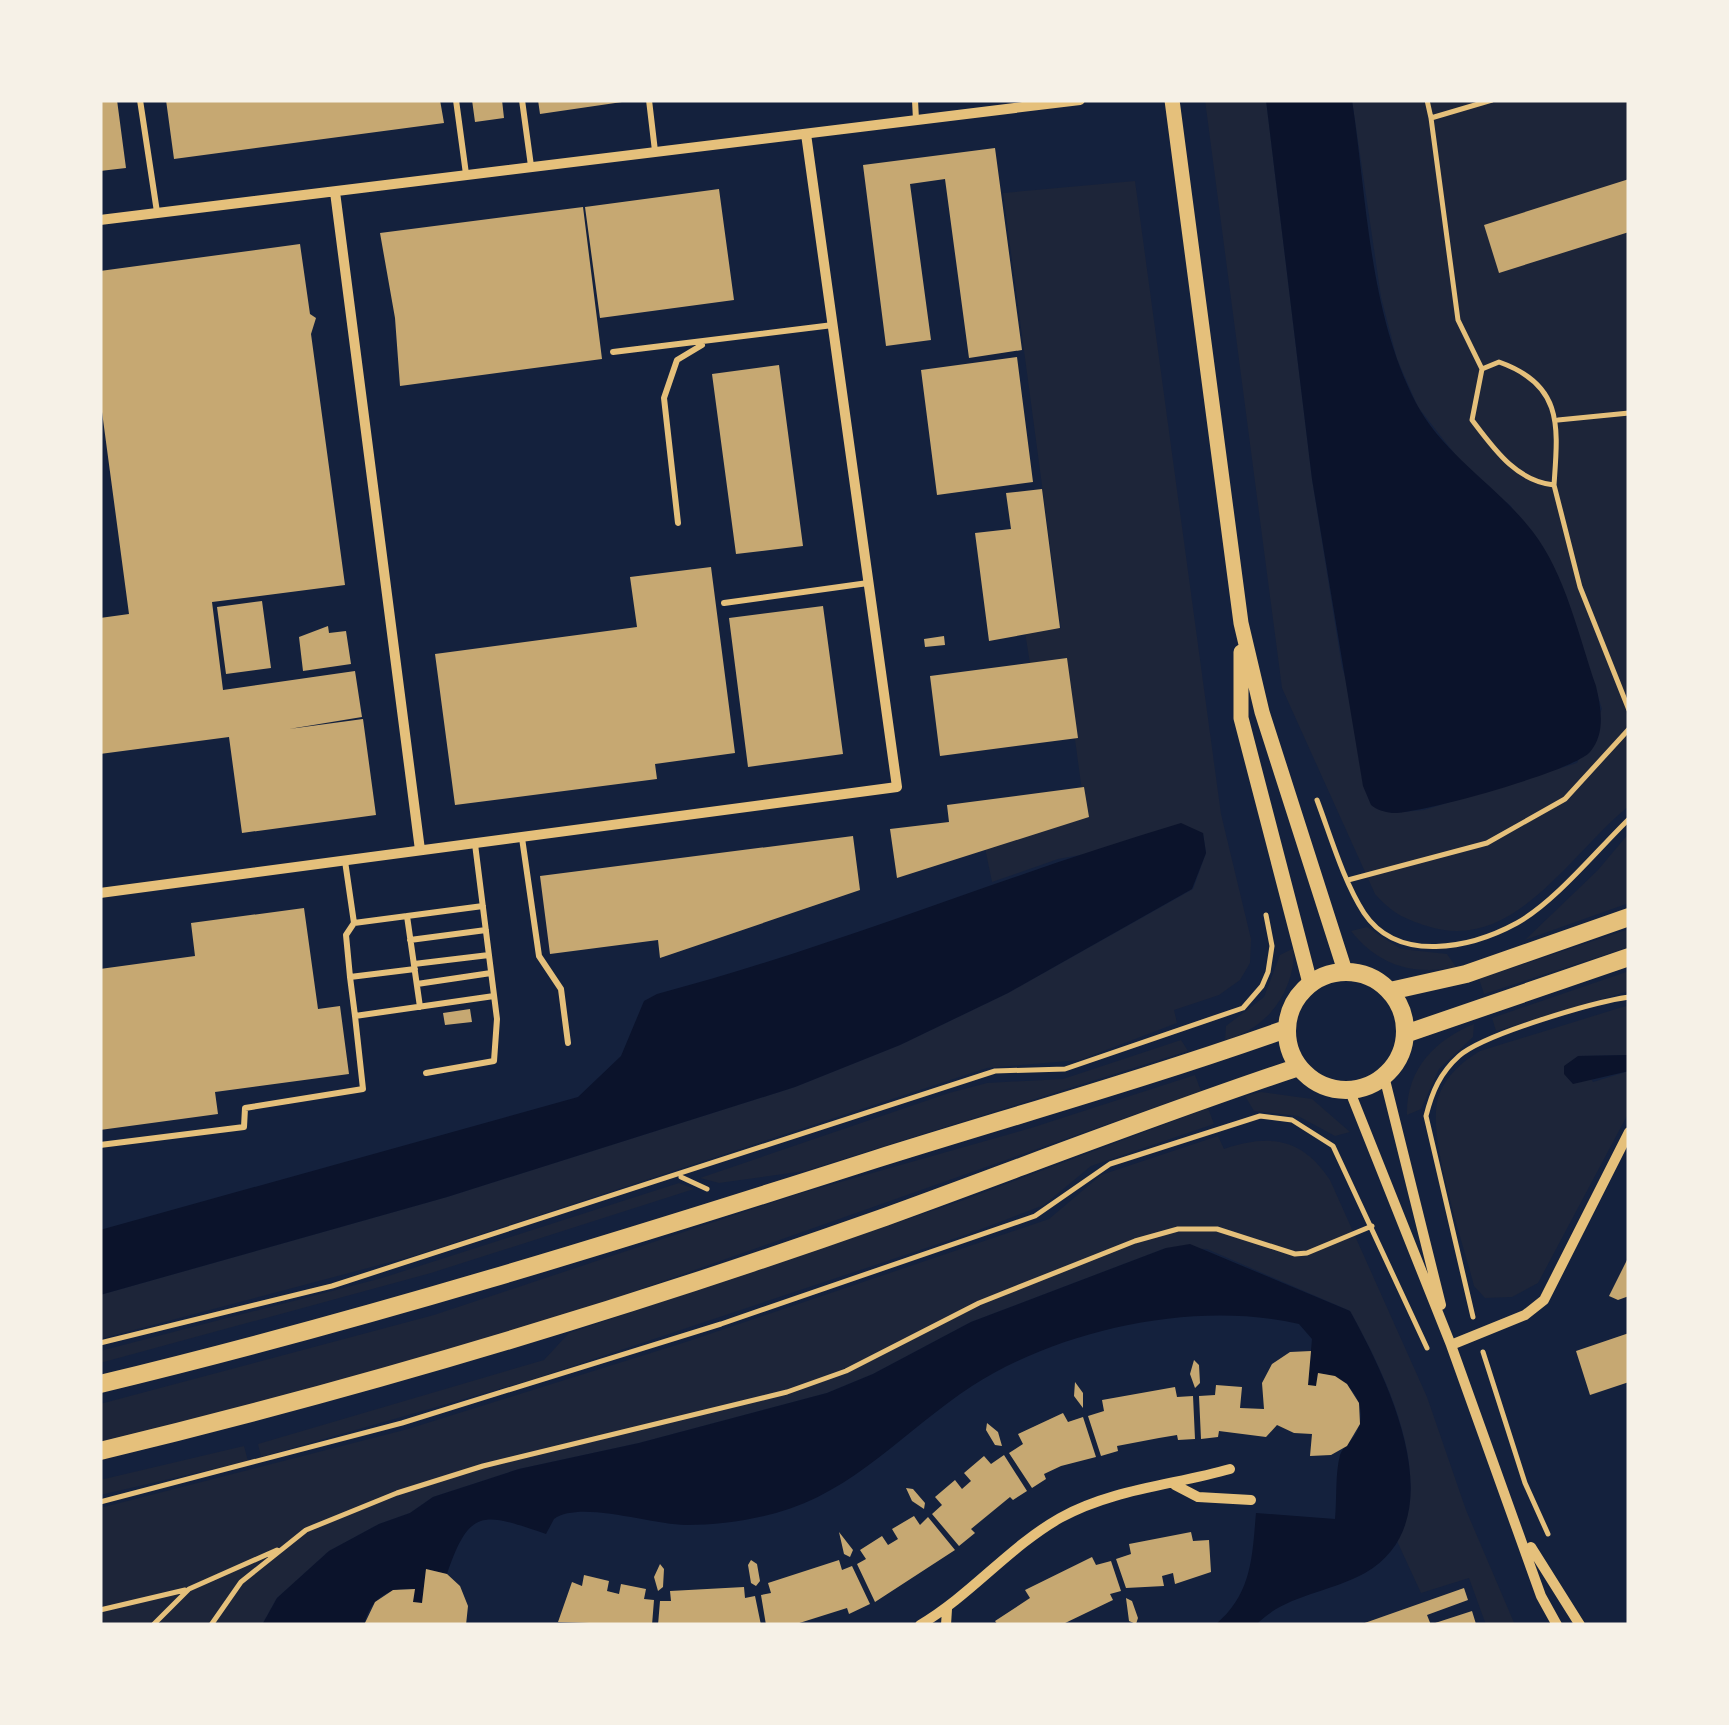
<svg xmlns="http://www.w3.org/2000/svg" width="1729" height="1725" font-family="'Fira Sans',sans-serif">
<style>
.green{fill:#1d2539}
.water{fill:#0b132b}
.building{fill:#c6a872}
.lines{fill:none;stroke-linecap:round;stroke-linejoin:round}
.path{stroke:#e5c07b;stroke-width:5}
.service{stroke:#e5c07b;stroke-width:6}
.minor{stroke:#e5c07b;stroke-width:10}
.tertiary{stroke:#e5c07b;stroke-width:15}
.secondary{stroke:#e5c07b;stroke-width:18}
</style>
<rect width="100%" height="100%" fill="#14213d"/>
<path class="green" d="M1205 100H1266L1312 479 1342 667 1391 813 1424 810 1577 763 1602 709 1577 630 1511 506 1468 471 1418 407 1397 359 1381 297 1352 100H1629V806C1570 853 1513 955 1427 926 1404 919 1391 912 1375 894L1282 688Z
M1135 181 1221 814 1251 939 1250 963 1240 980 1219 995 1174 1010 1177 1023 1080 1060 987 1068 417 1255 100 1339V1295L447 1197 795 1087 900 1045 1008 993 1193 889 1206 853 1203 833 1058 859 992 882 984 843 1085 813 1065 666 1031 670 1025 632 1061 628 1003 193Z
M1629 833V903L1525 940 1598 870Z
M1367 927 1401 949 1447 954 1456 967C1413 976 1378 965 1351 931Z
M1629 929V947L1484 994 1479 979Z
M1294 948C1295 992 1267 1029 1225 1040L1226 1026 1264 997 1280 955Z
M1629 971V991L1496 1031 1492 1018Z
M1629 1005V1055L1578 1056 1593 1082 1629 1071V1112L1538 1283 1512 1297 1485 1298 1474 1286C1463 1242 1429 1144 1437 1103 1442 1079 1460 1063 1480 1051Z
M1474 1024 1473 1037 1439 1069 1421 1109 1407 1115C1406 1069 1435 1040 1474 1024Z
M1181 1040 1188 1051 805 1171 719 1183 700 1178 949 1093 987 1083 1063 1079Z
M1195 1075 1201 1091 576 1312 341 1382 100 1444V1404L434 1315 798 1194 1031 1128Z
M1261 1092 1312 1099 1350 1132 1335 1136 1298 1116 1254 1111 1245 1096Z
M1208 1108 1214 1124 1091 1166 1044 1205 971 1233 531 1380 261 1457 258 1444 544 1360 569 1333 961 1201Z
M1218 1136 1224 1149C1269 1134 1302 1137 1330 1180L1427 1397 1466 1510 1515 1625H1486L1469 1578 1421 1593 1397 1541C1435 1474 1384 1372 1350 1311L1207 1249 1166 1248 971 1322 873 1374 827 1393 639 1443 519 1469 433 1497 410 1513 379 1524 329 1551 277 1598 262 1625H100V1508L408 1429 689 1341 1049 1219 1101 1175Z
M679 1183 694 1189 431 1273 100 1363V1351L382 1278Z
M244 1446 248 1461 100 1495V1480Z"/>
<path class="water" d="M1266 100H1352C1367 200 1369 312 1416 403 1444 456 1498 486 1533 532 1565 573 1579 637 1596 686 1601 708 1606 733 1590 752 1574 771 1419 814 1392 813 1384 812 1377 810 1371 805L1363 786 1312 479Z
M1181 823 1203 833 1206 853 1192 889 1008 993 900 1045 795 1087 447 1197 100 1295V1230L578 1097 621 1056 644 1001 657 994C835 947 1005 875 1181 823Z
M1629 1055V1071L1573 1084 1564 1074V1066L1578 1056Z
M1190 1244 1350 1311C1388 1380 1457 1520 1365 1573 1329 1593 1284 1595 1256 1625H1215C1252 1594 1252 1558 1256 1513L1335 1519C1337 1499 1335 1474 1340 1455 1343 1446 1355 1439 1358 1429 1369 1400 1346 1376 1318 1373L1316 1386 1308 1385 1312 1339 1299 1324C1195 1300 1061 1329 972 1386 906 1429 854 1492 776 1513 747 1521 716 1525 686 1525 651 1525 581 1500 554 1519L546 1534C484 1513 470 1506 447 1574L426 1569 422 1603 413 1602 414 1589C388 1587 370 1599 364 1625H262L277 1598 329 1551 379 1524 410 1513 433 1497 519 1469 639 1443 827 1393 873 1374 971 1322 1166 1248Z"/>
<path class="building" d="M100 100H117L126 168 100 171Z
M166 100H440L444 123 174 159Z
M472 100H502L504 118 475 122Z
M538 100H622V102L540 114Z
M995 148 1022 350 969 358 945 179 910 184 931 340 886 346 863 165Z
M1629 179V232L1499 273 1484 225Z
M719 189 734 300 600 318 585 207Z
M583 207 602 359 400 386 395 318 380 233Z
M300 244 310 314 316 318 311 334 345 585 212 602 223 690 355 671 362 717 289 729 363 719 376 815 242 833 229 737 100 754V618L129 614 100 397V271Z
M1017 357 1033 482 937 495 921 370Z
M779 365 803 546 736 554 712 374Z
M1042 489 1060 628 989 641 975 533 1011 529 1006 493Z
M711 567 735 753 655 764 657 779 455 805 435 654 637 627 630 577Z
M262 601 271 668 226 674 217 607Z
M823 606 843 754 748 767 729 618Z
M328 626 329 633 346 631 351 664 303 671 299 637Z
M944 636 945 645 925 647 924 639Z
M1067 658 1078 738 940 756 930 676Z
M1084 787 1089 817 897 878 890 829 949 822 947 805Z
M853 836 860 890 660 958 658 940 550 954 540 876Z
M304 908 318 1009 340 1006 349 1074 215 1092 218 1114 100 1130V969L195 956 191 923Z
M470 1009 472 1022 445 1025 443 1013Z
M1629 1256V1296L1618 1300 1609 1296Z
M1629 1333V1382L1590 1395 1576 1351Z
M1311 1351 1308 1385 1316 1386 1318 1373 1335 1376 1347 1384 1359 1403 1360 1424 1347 1446 1331 1455 1310 1456 1312 1434 1294 1433 1277 1425 1266 1437 1219 1431 1218 1437 1201 1439 1199 1396 1215 1395 1216 1385 1242 1387 1240 1408 1264 1409 1262 1383 1272 1364 1290 1352Z
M1194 1360 1199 1365 1200 1383 1195 1388 1190 1374Z
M1075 1382 1083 1393V1408L1074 1396Z
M1175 1387 1177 1397 1193 1396 1195 1439 1178 1440 1177 1435 1159 1438 1117 1446 1118 1451 1101 1456 1088 1416 1104 1411 1102 1400Z
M1063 1413 1068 1422 1083 1417 1096 1457 1061 1466 1044 1474 1046 1479 1032 1488 1009 1453 1023 1444 1018 1434Z
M987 1423 998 1432 1002 1446 995 1445 986 1430Z
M1004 1455 1027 1491 1013 1500 1010 1497 971 1529 975 1533 959 1546 932 1514 942 1505 935 1497 955 1480 962 1489 971 1481 964 1473 984 1456 991 1464Z
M906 1488 913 1489 925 1503 924 1509 912 1501Z
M914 1516 920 1525 928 1517 955 1550 875 1602 857 1564 866 1559 860 1550 882 1536 888 1545 898 1539 892 1529Z
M839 1532 853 1550 850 1557 844 1554Z
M1191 1532 1193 1541 1209 1540 1211 1572 1175 1584 1173 1573 1162 1576 1164 1586 1126 1588 1116 1559 1131 1554 1129 1544Z
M1092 1557 1096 1565 1111 1561 1121 1591 1110 1594 1113 1600 1061 1625H998L995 1621 1030 1598 1025 1590Z
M751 1560 757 1564 760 1581 756 1586 751 1583 748 1565Z
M839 1560 842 1570 852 1566 870 1604 849 1614 847 1608 793 1625H766L761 1595 771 1593 768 1583Z
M660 1564 664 1569 663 1587 658 1591 654 1577Z
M426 1569 447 1574 460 1586 468 1606 466 1625H364L375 1602 393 1590 415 1589 413 1602 422 1603Z
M584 1575 609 1581 607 1591 619 1594 621 1584 646 1589 644 1599 654 1600 652 1625 558 1622 572 1582 582 1586Z
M744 1587 745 1598 755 1596 761 1625H658L660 1601H671L670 1591Z
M1464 1588 1468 1600 1427 1615 1431 1625H1359Z
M1126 1598 1132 1601 1138 1618 1136 1624 1129 1621Z
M1472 1611 1476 1624 1432 1625V1624Z"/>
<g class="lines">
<path class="path" d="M1427 100 1431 118
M1499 362C1564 385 1558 427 1554 485 1516 481 1494 449 1472 420L1482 369Z
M1482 369 1458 320 1431 118 1492 100
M1558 420 1629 413
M1554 485 1580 587 1629 710
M1317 800C1331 837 1343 880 1364 913 1398 964 1471 948 1517 923 1555 902 1597 850 1629 819
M1348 880 1487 843 1565 799 1629 729
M681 1177 707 1189
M1473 1317 1426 1116C1432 1092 1440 1073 1459 1056 1484 1034 1594 1002 1629 997
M100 1343 332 1286 995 1071 1065 1069 1243 1008 1262 986 1268 972 1272 946 1266 915
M1483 1352 1525 1483 1548 1534
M100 1502 402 1423 721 1324 1035 1216 1110 1164 1260 1116 1292 1120 1333 1146 1427 1348
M100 1610 185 1590
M153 1625 189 1589 277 1550
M211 1625 241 1582 306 1530 397 1493 483 1466 787 1392 846 1371 979 1303 1135 1241 1178 1229H1217L1295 1254 1307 1253 1372 1226"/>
<path class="service" d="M140 100 157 212
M456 100 466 174
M522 100 531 166
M649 100 655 151
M915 100 916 120
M613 352 833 325
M678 523 664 398 677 360 702 345
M724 603 868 583
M522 838 539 956 561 989 568 1043
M345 861 354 923 346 935 350 977 415 969
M407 916 420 1007
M354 923 483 906
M410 940 486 930
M414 964 489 955
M350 977 355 1016 494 996
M417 984 491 973
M426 1073 494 1061 497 1019 475 844
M100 1145 244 1127 245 1108 363 1089 355 1016"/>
<path class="minor" d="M335 192 420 850
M100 220 1080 100
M100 893 897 787 806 134
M1384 1076 1441 1305
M1349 1089 1451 1345 1541 1596 1557 1625
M1451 1345 1525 1315 1544 1300 1629 1132
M1175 1485 1198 1497 1251 1500
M1531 1547 1580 1625
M920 1625C971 1595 1009 1547 1060 1518 1112 1489 1174 1485 1230 1469
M946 1625 947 1609"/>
<path class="tertiary" d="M1172 100 1241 623 1262 712 1345 971
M1241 652V718L1310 983"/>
<path class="secondary" d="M1287 1031a59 59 0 1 1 118 0a59 59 0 1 1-118 0Z
M1390 991 1466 974 1629 917
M1405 1034 1629 957
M100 1384C362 1321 620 1241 876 1159 1013 1116 1151 1077 1286 1029
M100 1451C366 1387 628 1308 885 1217 1023 1167 1160 1113 1299 1067"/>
</g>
<rect width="1729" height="1725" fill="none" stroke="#f6f1e7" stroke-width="205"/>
</svg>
